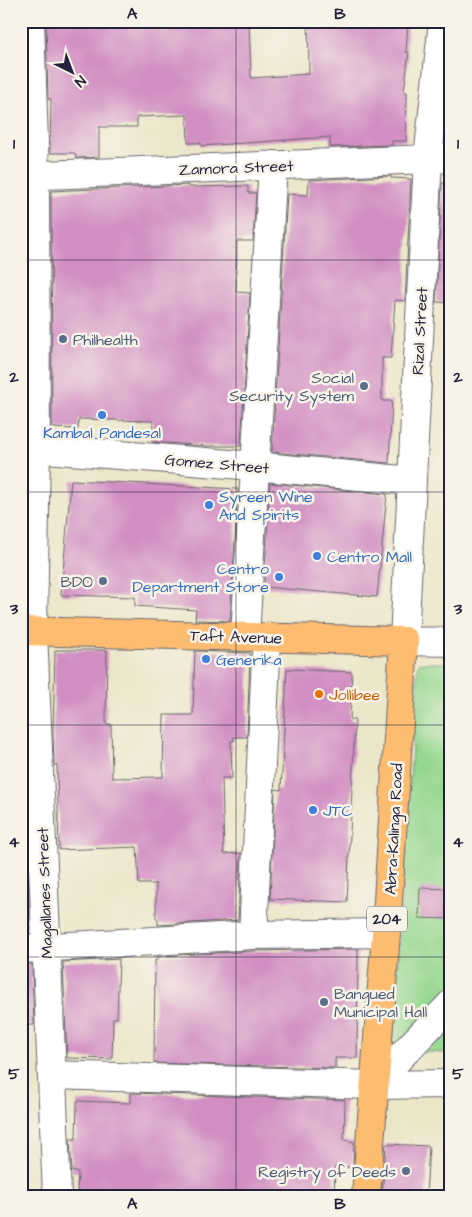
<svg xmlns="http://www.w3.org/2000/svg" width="472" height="1217" font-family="'Architects Daughter',sans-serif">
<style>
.green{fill:#94d78e;stroke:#5b7c64}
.building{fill:#d18ec2}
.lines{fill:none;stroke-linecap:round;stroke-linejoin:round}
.minor-casing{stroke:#69676d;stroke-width:30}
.major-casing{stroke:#69676d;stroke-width:30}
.minor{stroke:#fff;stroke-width:28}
.major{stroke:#fdbc70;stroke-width:28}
.grid{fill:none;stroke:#22223b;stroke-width:1;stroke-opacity:0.55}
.service-dot{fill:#5c6f8a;stroke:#f7f3e8;stroke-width:2}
.shop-dot{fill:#3f7fe0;stroke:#f7f3e8;stroke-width:2}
.food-dot{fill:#e8710a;stroke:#f7f3e8;stroke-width:2}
.labels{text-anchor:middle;stroke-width:5;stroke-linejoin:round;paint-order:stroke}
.shield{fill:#f7f3e8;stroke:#62616f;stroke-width:1}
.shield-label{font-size:15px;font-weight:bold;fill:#22223b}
.street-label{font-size:16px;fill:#22223b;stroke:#f7f3e8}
.service-label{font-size:16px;fill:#4e5e75;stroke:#f7f3e8;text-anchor:end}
.shop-label{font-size:16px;fill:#366cbe;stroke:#f7f3e8;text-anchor:start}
.food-label{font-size:16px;fill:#c56008;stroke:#f7f3e8;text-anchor:start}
.neatline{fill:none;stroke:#22223b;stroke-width:2}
.grid-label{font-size:16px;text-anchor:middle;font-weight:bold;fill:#22223b}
</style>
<rect width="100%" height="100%" fill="#f7f3e8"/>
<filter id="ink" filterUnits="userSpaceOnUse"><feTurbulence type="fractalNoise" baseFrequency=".02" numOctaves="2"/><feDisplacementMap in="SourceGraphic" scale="10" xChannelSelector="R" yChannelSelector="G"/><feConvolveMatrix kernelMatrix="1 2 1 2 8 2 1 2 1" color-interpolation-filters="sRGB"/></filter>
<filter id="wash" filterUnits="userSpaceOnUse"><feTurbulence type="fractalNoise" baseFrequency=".0096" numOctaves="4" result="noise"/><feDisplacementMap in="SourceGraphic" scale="20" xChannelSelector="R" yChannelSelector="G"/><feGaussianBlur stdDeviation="1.12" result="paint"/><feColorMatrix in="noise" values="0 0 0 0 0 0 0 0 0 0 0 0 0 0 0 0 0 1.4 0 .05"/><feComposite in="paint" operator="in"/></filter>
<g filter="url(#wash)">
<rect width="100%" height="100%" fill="#ece6c9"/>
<path class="green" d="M418 663H451V1053L391 1051Z"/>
<g id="blocks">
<path class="building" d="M46 21H249L251 78 309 74 308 21H408L406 52H409L404 92H407L406 141H392V145L330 147V137L201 146V143H188L187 115 137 117V127H99V157L76 158 75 153H50L51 99H48Z
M391 176V178L411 179 405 301 395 300 391 358H382V401H392L389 463 272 452 287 194 308 195 309 180Z
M442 183H451V303L436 302Z
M188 185V187L248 186V193H256L253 241H237L236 292 250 293 241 446H206L152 442 153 421 79 419 78 429 52 428 51 191Z
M71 480 238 489 230 621 195 620 196 610 135 606V597L61 595Z
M270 483 387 494 377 597 264 587Z
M55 650H107L106 724H111L112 778 163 777 164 715H193L195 651 250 653 247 737H234V741H231L232 778H222L224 854 241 853 238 920 158 925V919H156V884H139L137 847 59 850 57 765H54L53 734Z
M287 669 352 672 350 720H355L347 902 270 899 275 789 281 790Z
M21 863H27L29 911H21Z
M420 888 451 889V919L419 918Z
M358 949 357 1058H335V1068L154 1063 155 960H158V956L254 951Z
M119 959 117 1018H113L112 1059 67 1058 63 962Z
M32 964 34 1025H21V965Z
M131 1093 345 1100 344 1140 354 1142 353 1167H335L334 1196H77L78 1172H72L70 1139H76L77 1101 131 1103Z
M386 1144 429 1146 426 1196H382Z"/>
</g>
</g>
<g filter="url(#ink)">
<use href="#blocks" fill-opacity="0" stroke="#69676d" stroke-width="1"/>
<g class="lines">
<defs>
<path id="minor" d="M30 21 35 175 36 448 33 631 57 1196
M443 21 428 158 404 641 451 642
M21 176 451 158
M21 447 254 466 412 481
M245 636 273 165
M253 935 267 637
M21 949 253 935 386 933
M52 1075 373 1085 451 1084
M373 1085 451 1004"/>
<path id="major" d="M21 631 404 641 386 933 366 1196"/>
</defs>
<use href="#minor" class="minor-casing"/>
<use href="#major" class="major-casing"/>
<use href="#minor" class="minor"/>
<use href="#major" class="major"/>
</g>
</g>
<path class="grid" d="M236 21V1196M21 260H451M21 492H451M21 725H451M21 957H451"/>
<g class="service-dot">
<circle cx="63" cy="339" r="5"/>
<circle cx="364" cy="386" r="5"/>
<circle cx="103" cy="581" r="5"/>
<circle cx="324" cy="1002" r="5"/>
<circle cx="406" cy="1171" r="5"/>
</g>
<g class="shop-dot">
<circle cx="102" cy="415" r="5"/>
<circle cx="209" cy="505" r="5"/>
<circle cx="317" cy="556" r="5"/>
<circle cx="279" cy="577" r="5"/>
<circle cx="206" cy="659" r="5"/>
<circle cx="313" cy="810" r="5"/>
</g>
<circle class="food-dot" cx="319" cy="694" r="5"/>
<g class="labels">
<rect class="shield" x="367" y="906.5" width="40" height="25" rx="4"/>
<g class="shield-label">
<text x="387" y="924">204</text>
</g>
<g class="street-label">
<text transform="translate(236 167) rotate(-2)" y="6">Zamora Street</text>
<text transform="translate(419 331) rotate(-87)" y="6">Rizal Street</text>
<text transform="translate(217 463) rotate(5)" y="6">Gomez Street</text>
<text transform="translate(236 636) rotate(2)" y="6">Taft Avenue</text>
<text transform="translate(393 829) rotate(-87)" y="6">Abra-Kalinga Road</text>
<text transform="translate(44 893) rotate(-92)" y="6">Magallanes Street</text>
</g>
<g class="service-label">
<text x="73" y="345" text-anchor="start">Philhealth</text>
<text x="354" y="383">Social<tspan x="354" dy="18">Security System</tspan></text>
<text x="93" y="587">BDO</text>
<text x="334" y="999" text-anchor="start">Bangued<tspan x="334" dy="18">Municipal Hall</tspan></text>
<text x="396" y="1177">Registry of Deeds</text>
</g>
<g class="shop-label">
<text x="102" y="438" text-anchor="middle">Kambal Pandesal</text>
<text x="219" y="502">Syreen Wine<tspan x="219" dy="18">And Spirits</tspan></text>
<text x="327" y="562">Centro Mall</text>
<text x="269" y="574" text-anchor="end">Centro<tspan x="269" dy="18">Department Store</tspan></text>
<text x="216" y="665">Generika</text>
<text x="323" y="816">JTC</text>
</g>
<g class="food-label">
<text x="329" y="700">Jollibee</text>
</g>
</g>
<rect width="472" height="1217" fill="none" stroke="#f7f3e8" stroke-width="55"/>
<g transform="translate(72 72) rotate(138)" stroke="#f7f3e8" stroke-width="4" paint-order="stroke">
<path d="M0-4L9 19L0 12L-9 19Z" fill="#22223b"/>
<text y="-8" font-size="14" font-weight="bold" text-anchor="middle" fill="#22223b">N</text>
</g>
<rect x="28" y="28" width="416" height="1162" class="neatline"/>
<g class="grid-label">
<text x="132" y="19">A</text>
<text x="340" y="19">B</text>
<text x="14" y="149">1</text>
<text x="458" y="149">1</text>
<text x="14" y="382">2</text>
<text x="458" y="382">2</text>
<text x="14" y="614">3</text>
<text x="458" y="614">3</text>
<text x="14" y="847">4</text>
<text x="458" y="847">4</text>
<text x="14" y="1079">5</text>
<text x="458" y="1079">5</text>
<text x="132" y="1209">A</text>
<text x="340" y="1209">B</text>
</g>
</svg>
